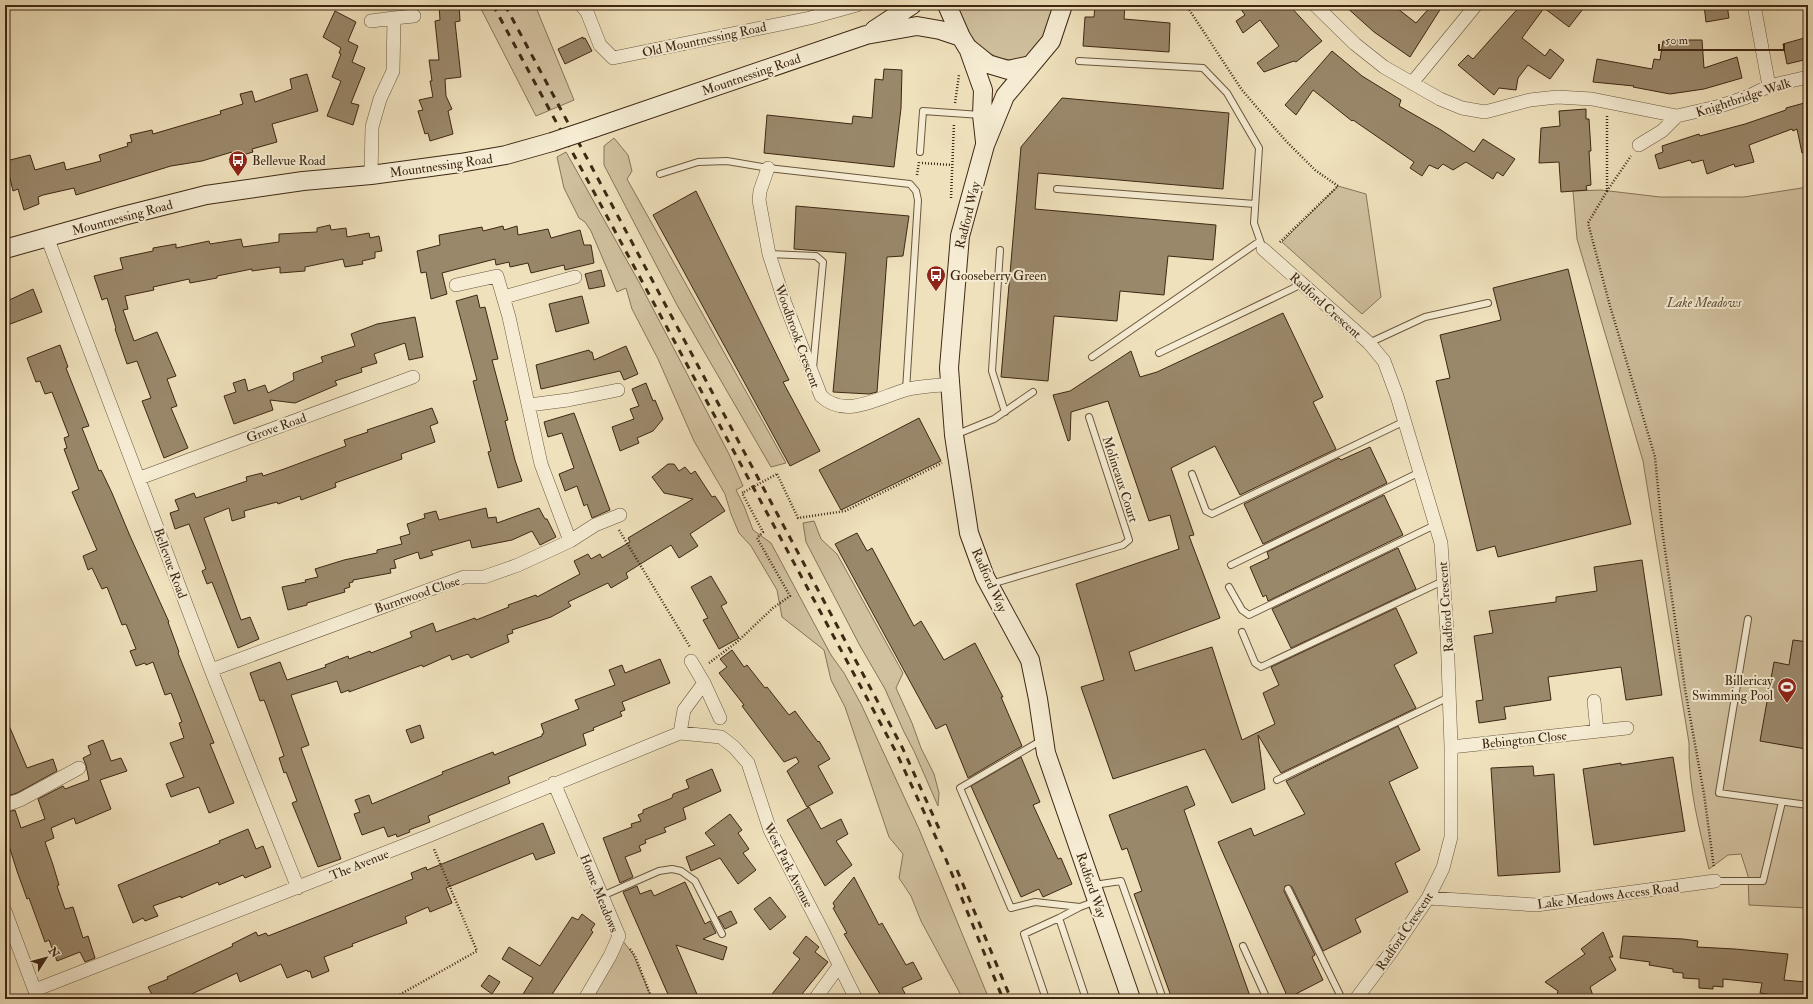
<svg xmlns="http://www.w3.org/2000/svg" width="1813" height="1004" font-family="'IM FELL Double Pica',serif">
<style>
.green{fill:#d1c19f;stroke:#887459}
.building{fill:#9a886b;stroke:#3e2713}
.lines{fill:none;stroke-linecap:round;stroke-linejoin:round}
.lane-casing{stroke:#6a563d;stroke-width:8}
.street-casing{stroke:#6a563d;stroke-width:14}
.secondary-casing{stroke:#3e2713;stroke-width:20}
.path{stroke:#3e2713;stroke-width:2.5;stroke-dasharray:1 2;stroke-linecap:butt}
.lane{stroke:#f5ecd3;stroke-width:6}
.street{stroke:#f5ecd3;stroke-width:13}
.secondary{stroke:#f5ecd3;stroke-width:18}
.rail{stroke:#3e2713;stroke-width:3;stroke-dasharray:7 7;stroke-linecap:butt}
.secondary-bridge-casing{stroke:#3e2713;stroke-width:20;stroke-linecap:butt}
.path-bridge{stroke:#3e2713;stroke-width:2.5;stroke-dasharray:1 2;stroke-linecap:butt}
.secondary-bridge{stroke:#f5ecd3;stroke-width:18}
.labels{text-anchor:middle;stroke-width:4;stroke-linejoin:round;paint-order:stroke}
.street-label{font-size:13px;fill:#3e2713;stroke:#f5ecd3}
.poi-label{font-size:13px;fill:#3e2713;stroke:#f5ecd3;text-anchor:start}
.park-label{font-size:13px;font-style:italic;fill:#634e36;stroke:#f5ecd3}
</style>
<rect width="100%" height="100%" fill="#efe1bc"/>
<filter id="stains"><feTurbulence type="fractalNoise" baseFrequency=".005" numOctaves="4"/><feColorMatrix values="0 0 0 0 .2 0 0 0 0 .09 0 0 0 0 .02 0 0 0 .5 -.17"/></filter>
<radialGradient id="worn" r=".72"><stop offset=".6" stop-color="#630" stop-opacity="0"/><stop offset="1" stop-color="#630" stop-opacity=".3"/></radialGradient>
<path class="green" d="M479 5H535L574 100 536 116Z
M952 5H1056L1044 35 1027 59C986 66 969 37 952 5Z
M614 138 628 155 632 171 627 179 786 463 771 467 677 305 604 165V146Z
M566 152 639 282 729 454 743 486 736 490 744 506 753 530 771 543 831 655 844 673 861 704 919 829 989 999H963L921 921 911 896 899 878 903 854 889 837 845 707 831 680 824 650 782 617 777 590 751 546 739 533 731 514 725 494 694 441 658 359 632 309 626 288 617 292 591 231 585 222 579 218 564 188 557 157Z
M1338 186 1366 194 1381 297 1362 314 1282 242Z
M1808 187V908L1749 905 1748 876 1741 854 1728 855 1709 869C1699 827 1688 787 1689 743L1643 461 1577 239 1573 191 1601 190 1660 197H1744Z
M814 521 821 539 837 554 903 673 896 688 912 723 921 748 934 774 939 793 938 806 914 751 904 732 885 689 859 644 806 542 803 523Z
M619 936 633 954 652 999H585Z"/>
<path class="building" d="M439 5H459L460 21 455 22 461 77 445 79 446 96 452 109 448 111 453 134 430 141 428 133 425 134 418 111 423 110 419 100 433 97 430 81H432L429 60H439L435 21 440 20Z
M1095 5H1125L1124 19 1170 23 1169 52 1083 46 1085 17H1094Z
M1238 5H1289L1322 41 1296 62 1294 61 1264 72 1257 63 1279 46 1260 20 1243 33 1236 21 1245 15Z
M1344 5H1393L1416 23 1432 5H1443L1410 57 1374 32Z
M1521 5H1586L1569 27 1544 8 1522 38 1545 56 1550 49 1564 60 1550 79 1528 65 1518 78 1516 90 1499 88 1494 95 1458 65 1468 55 1473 59Z
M1704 5H1727L1729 18 1706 22Z
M335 11 356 22 348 41 358 46 352 62 365 68 351 103 359 105 353 125 327 116 341 81 332 77 341 54 339 53 341 48 323 37Z
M583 37V39L585 38 592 51 565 64 558 49Z
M1808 37V59L1787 64 1783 44Z
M1670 40H1702L1704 68 1737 57 1742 78 1704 89 1670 94 1633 87 1634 86 1593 82 1597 59 1652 69 1654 59 1660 60 1663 41 1670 42Z
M1332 51 1362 76 1401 100 1399 106 1441 130 1474 152 1483 139 1515 159 1503 176 1497 172 1493 179 1466 162 1453 170 1443 164 1438 169 1429 165 1422 176 1410 168 1414 162 1353 120 1352 121 1313 90 1296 115 1285 105Z
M884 69 902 70 901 108 894 167 764 153 767 115 852 124 853 116 872 118 875 79 883 80Z
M307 74 318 111 272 124 277 142 252 149 253 152 233 158 232 152 202 161 171 166 76 195 74 188 43 195 38 197 39 204 24 210 18 189 13 191 6 161 30 155 35 170 64 162 66 170 101 161 99 155 128 146 127 143 132 142 130 135 152 130 153 134 221 114 220 111 243 104 240 94 252 91 255 102 292 89 290 79Z
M1062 98 1229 113 1223 189 1038 173 1035 209 1216 225 1213 260 1168 256 1164 295 1120 291 1117 321 1054 316 1048 381 1001 377 1021 147Z
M1808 102V153H1802L1797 129 1793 131 1792 129 1749 145 1754 162 1735 167 1734 164 1707 174 1703 160 1692 163 1690 160 1659 169 1655 155 1663 152 1662 146 1699 134 1700 136 1745 124 1786 110V108Z
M1586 109V119H1589L1591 151H1589L1591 185 1586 186 1587 190 1561 192 1559 162 1539 163 1541 128 1560 126 1559 111Z
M696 191 789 380 783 382 820 451 790 466 653 215Z
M796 206 909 216 903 256 887 257 877 392 869 394 833 392 846 253 794 249Z
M330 225 331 230 346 228 347 237 369 233 370 238 379 236 382 251 375 252V258L362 261 363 264 345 267 343 259 305 267V271L280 273V267L252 271V269L217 276V278L190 283 189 279 153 287 154 290 125 296 128 309 123 310 134 341 157 332 176 376 167 379 177 406 171 408 188 448 164 458 142 401 151 398 137 361 127 364 115 329 116 328 107 298 102 300 94 276 123 269 120 258 153 251V248L176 244V248L209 241 210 244 241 239 243 247 279 242V234L317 232V228Z
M503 226 504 230 517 226 518 235 548 229 551 238 580 230 584 245H591L594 263 565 270 564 265 531 273 528 263 510 267 509 262 496 265 495 259 442 273 447 294 431 299 426 272 421 273 417 251 440 245 439 235 482 227 483 231Z
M1568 269 1631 524 1498 557 1495 546 1477 551 1436 381 1450 378 1440 335 1501 320 1493 288Z
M601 270 605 286 589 289 585 274Z
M33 289 42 312 5 326V302Z
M477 295 480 308 485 307 498 359 492 360 508 420 505 421 515 460 522 481 498 488 488 452 491 451 473 381 477 380 456 301Z
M582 296 589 323 556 332 549 304Z
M1283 313 1323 397 1313 402 1336 449 1240 495 1215 446 1171 468 1194 535 1189 536 1220 618 1129 652 1135 671 1212 647 1242 740 1275 724 1263 693 1279 685 1271 667 1396 608 1417 653 1394 665 1416 708 1281 773 1258 735 1265 789 1232 803 1205 749 1113 779 1081 687 1104 680 1076 584 1179 549 1170 515 1149 521 1108 401 1071 412 1070 440 1068 441 1053 395 1070 391 1131 351 1140 377 1157 372Z
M415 317 423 357 409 360 405 343 374 354 377 363 361 368 362 372 335 381 337 385 295 403 270 400 273 410 234 424 224 396 236 392 233 383 245 379 248 391 265 385 268 393 294 380 293 373 323 362 321 357 355 346 351 334 377 324Z
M60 345 68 367 66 368 89 426 82 428 99 471 101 470 112 493 130 536 169 622H168L179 652 178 653 214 743 210 744 234 803 209 813 199 787 171 797 166 784 184 777 170 743 184 738 179 723 182 722 171 693 165 695 153 662 146 665 145 663 136 666 130 651 136 649 126 624 122 625 107 587 102 589 92 568 88 570 83 556 97 550 72 492 79 489 64 449 67 448 64 438 69 436 52 392 45 394 40 381 36 382 27 358Z
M626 346 638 374 624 380 620 371 541 389 536 365 589 350 590 352H592L594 360Z
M646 383 653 401 655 400 663 419 653 431 637 438 639 443 620 451 612 427 634 419 630 409 639 406 632 389Z
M432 408 438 423 430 426 435 442 401 454 402 459 335 483 336 487 301 500 300 496 278 504 277 502 244 511 245 517 232 521 229 508 204 518 241 620 250 617 259 639 238 648 212 582 207 584 202 571 206 569 189 524 175 529 170 513 179 510 175 500 194 493 196 498 247 481 246 477 262 473 263 476 284 469 346 446 344 440 368 432 367 430Z
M574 413 610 510 592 518 587 504 584 506 577 486 565 491 559 474 574 468 562 433 548 437 544 422Z
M919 418 941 461 841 510 819 470Z
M1370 447 1387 483 1263 544 1244 504 1339 458 1341 460Z
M668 464H674L679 471 685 467 691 474 695 471 712 497 715 496 725 511 690 534 698 546 679 558 671 545 626 573 628 578 611 588 608 583 568 602 571 606 551 617 512 630 513 633 507 635 509 642 471 658 468 654 452 660 450 655 423 667 422 665 349 692V690L341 693 337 681 291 695 309 745 301 748 341 859 318 867 292 803 297 801 286 772 284 773 279 758 284 756 275 730 266 705 264 700 260 701 250 673 280 662 287 680 326 667 325 665 348 656 349 659 370 651 371 653 412 637 410 632 433 623 436 632 475 618 476 620 509 607 508 605 536 595 537 597 580 574 574 561 588 554 591 559 600 554 602 558 630 542 628 538 693 499 664 493 652 477Z
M1384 495 1403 535 1268 601 1266 595 1263 597 1250 567 1269 558 1267 552Z
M486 508 488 518 496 517 497 523 539 508 545 519H547L556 537 540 545 532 531 512 540 472 548 470 540 431 551 433 555 420 559 418 552 394 560 396 568 390 569 391 573 353 580V582L349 583 350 587 344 589 345 592 307 603V605L288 610 282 587 306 582 305 580 318 577 315 569 344 560 377 553V550L402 544 400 537 410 534 407 524 425 518 424 514 436 511 439 520Z
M857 533 867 551 872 548 914 626 921 621 944 660 975 643 1003 697H1001L1022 746 968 778 946 724 936 729 835 544Z
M1398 548 1416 589 1291 648 1272 609Z
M1642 560 1662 695 1626 700 1621 667 1548 677 1551 700 1504 707 1506 719 1479 723 1476 701 1483 700 1474 636 1493 633 1489 611 1556 602V597L1597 591 1594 567Z
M711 576 727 603 721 606 739 638 719 649 703 620 708 618 691 587Z
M1793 640 1808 642V736L1806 749 1760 741 1774 662 1789 665Z
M732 650 744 667 747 665 765 688 767 687 789 715 795 711 818 742 819 741 830 759 818 766 833 793 807 807 787 771 799 762 796 757 784 762 742 706 744 705 719 673 727 667 720 659Z
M660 659 670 683 622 702 625 710 620 712 622 716 593 728 594 730 583 734 586 745 508 777 510 783 428 816 430 822 409 830 410 832 397 837 396 834 388 837 384 827 362 835 354 814 360 812 355 800 369 795 372 804 443 774 442 772 493 752 494 755 542 736V734L544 733 541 724 579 709 575 700 615 685 609 670 622 665 625 673Z
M5 716 27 768 53 759 57 771 17 793 5 797Z
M420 725 424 738 411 743 406 730Z
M1398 726 1418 768 1389 782 1420 850 1395 863 1408 892 1355 919 1361 932 1323 951 1292 887 1289 885 1285 886 1284 891 1315 955 1312 957 1323 980 1288 998 1218 842 1251 828 1254 836 1305 814 1286 781Z
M103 740 111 761 121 758 127 771 100 780 111 809 76 824 74 818 51 828 54 838 45 842 53 865 59 885 57 886 65 909 73 907 83 938 88 936 95 958 85 962 80 952 57 961 49 940 45 942 29 898 27 899 17 871 5 833V813L15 810 21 828 45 819 38 799 63 786 65 789 89 780 86 765 83 758 91 754 88 746Z
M1021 757 1040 802 1033 805 1058 859 1061 858 1072 884 1043 897 1039 889 1021 897 971 786Z
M1673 757 1685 831 1594 845 1583 769 1621 763V765Z
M1533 766 1534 776 1554 774 1560 872 1498 876 1491 768Z
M712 769 721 791 683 808 686 819 664 828 666 832 645 840 646 843 639 846 641 851 625 857 633 877 620 883 603 838 632 827 631 824 641 821 638 815 643 813V810L672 798 673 794 689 788 686 780Z
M1187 786 1195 805 1184 810 1251 999H1172L1134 894 1142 891 1127 848 1122 850 1109 815Z
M809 807 821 829 841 819 848 834 836 841 852 865 825 886 787 820Z
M730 814 742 830 738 833 749 849 743 853 756 870 738 884 720 858 691 871 686 857 715 845 705 833Z
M543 823 555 853 536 860 533 853 446 888 452 903 430 912 428 907 405 917 407 923 352 944 353 946 324 957 329 971 312 978 310 971 308 972 307 970 287 978 281 964 240 982 237 973 181 999H154L148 987 168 979 167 977 233 946 232 944 256 932 258 936 266 933 268 936 413 879 411 873 426 867 427 870Z
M248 829 256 849 263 846 271 867 245 878 243 875 219 885 218 882 181 898V896L153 906 158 916 145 921 143 918 133 923 118 885 220 843 219 841Z
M854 877 879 925 882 923 906 965 913 962 922 979 902 988 908 999H883L844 934 847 933 833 908 835 907 833 903Z
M685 882 705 924 710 921 716 933 703 939 727 947 723 960 676 945 699 999H670L623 892 637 886 640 894 651 890 654 896Z
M770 897 786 917 770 930 754 909Z
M731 911 737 923 725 929 718 917Z
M582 914 595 924 591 930 593 932 549 999H520L533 978 502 959 509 947 540 966 572 917 578 920Z
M1603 932 1613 957H1609L1616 970 1590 987 1594 999H1556L1558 991 1545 982 1585 954 1581 949Z
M806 936 819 947 815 952 828 962 798 999H768L800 959 793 953Z
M1623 936 1683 939 1698 941 1697 947 1735 949 1788 954 1784 980 1806 982 1808 999H1787V997L1760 993 1762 983 1723 979V987L1713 986V989L1699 988V979L1683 978V973L1673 972V969L1649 965 1650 962 1620 958Z
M489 975 500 982 492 994 481 986Z"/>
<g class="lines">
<defs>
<path id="lane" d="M1079 61 1203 68 1227 93 1259 148 1254 223 1263 249
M920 152 923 111 981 115
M660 174 698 162 727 161 768 168 910 184 916 191 918 200 906 390
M1057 189 1255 204
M1000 250 992 371 1005 412
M769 254 816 256 823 262 813 368
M1369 343 1425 317 1488 303
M1159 353 1302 284
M1092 357 1260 241
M955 435 994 419 1033 392
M1192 474 1206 511 1212 514 1405 421
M1231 565 1420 472
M991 584 1123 545 1129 540 1089 417
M1229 587 1242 610 1249 615 1435 525
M1748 619 1719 793 1808 805
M1242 632 1255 663 1261 667 1443 581
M1042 740 960 788 1011 908 1035 902 1080 907
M1277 780 1449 697
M1715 881H1763L1782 802
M1094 885 1121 881 1163 999
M1288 889 1342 999
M602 896 659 871 672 869 681 871 695 881 722 934
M1243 946 1267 999
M1046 999 1024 934 1059 918
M1086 999 1059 918 1080 907 1096 901"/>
<path id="street" d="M581 5 587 12 600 45 613 58 810 18 857 5
M1315 5 1355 44 1384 67 1440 99 1462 108 1485 112 1530 100 1557 97 1592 99 1677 116 1720 106 1747 97 1769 86 1808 77
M1754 5 1769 86
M394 18 414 16
M371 21 394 18 393 71 380 99 372 127 371 175
M1412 83 1476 5
M1639 145 1662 131 1677 116
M768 168 760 191 759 200 769 254 785 303 821 396C845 419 878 398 905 390 919 386 936 386 951 384
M47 237 211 670 298 888
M1263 249 1369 343 1384 361 1397 396 1441 543 1447 632 1451 747V837L1443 868 1428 898 1392 951 1356 999
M456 285 497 276 509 317 541 464 570 541
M504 297 575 277
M529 405 568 400 618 390
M140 478 413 377
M691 661 704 683 720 718
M211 670 464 577H484L518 565 570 541 595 525 620 515
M704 683 684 710 680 733 721 737 734 747 748 763 770 830 822 930 856 999
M1594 701 1597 731
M1451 747 1627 728
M554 783 619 936 610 956 585 999
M5 805 20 800 79 768
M1428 898 1536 905 1715 881
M5 911 38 999
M35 990 428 836 680 733
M815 999 839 966"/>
<path id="secondary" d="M947 5 961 37 967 47 988 64 1008 70 1031 65
M1063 5 1051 41 1005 96 985 145 960 236 949 368 954 435 969 533 985 577 1030 660 1038 699 1046 753 1131 999
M874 30 912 5
M968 48 983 90 982 115 985 142
M594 128 866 35 917 26 940 30 961 37
M5 249 123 216 206 195 303 181 371 175 460 163 506 155 552 142"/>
</defs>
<use href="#lane" class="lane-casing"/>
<use href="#street" class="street-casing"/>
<use href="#secondary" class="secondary-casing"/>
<path class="path" d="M1186 5 1242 90 1285 140 1315 170 1338 186 1279 243
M955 103 959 75
M1607 116V191L1631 156
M922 163 952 165
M917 175 919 162
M1607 191 1588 223 1610 306 1655 457 1662 529 1685 689 1704 794 1714 868
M951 198 954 123
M777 474 798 518 845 511 942 463
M619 530 690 647
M709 663 737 642 773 608 790 596 757 538 763 532 742 493 744 492
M630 949 635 956 652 999
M392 999 477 951 434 849"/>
<use href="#lane" class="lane"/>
<use href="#street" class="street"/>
<use href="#secondary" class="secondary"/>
<path class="rail" d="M493 5 896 752 945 857 1003 999
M505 5 902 747 941 833
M957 870 1011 999"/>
<defs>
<path id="secondary-bridge" d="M552 142 594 128"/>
</defs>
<use href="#secondary-bridge" class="secondary-bridge-casing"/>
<path class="path-bridge" d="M744 492 777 474"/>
<use href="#secondary-bridge" class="secondary-bridge"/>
</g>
<defs>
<symbol id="bus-pin" viewBox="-11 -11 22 30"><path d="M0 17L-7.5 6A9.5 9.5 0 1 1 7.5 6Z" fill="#8f2418" stroke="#f5ecd3"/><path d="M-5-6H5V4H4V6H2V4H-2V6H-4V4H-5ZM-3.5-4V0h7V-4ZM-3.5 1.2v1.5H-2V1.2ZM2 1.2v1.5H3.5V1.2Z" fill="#fff"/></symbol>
<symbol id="stadium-pin" viewBox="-11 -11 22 30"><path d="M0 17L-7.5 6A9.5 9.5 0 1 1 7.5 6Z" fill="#8f2418" stroke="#f5ecd3"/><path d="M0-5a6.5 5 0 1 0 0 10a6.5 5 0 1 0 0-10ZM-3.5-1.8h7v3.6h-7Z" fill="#fff"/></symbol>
</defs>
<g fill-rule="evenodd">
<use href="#bus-pin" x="227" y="149" width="22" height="30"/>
<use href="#bus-pin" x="925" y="264" width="22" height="30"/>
<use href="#stadium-pin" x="1776" y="676" width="22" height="30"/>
</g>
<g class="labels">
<g class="street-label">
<text transform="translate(704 39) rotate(-12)" y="5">Old Mountnessing Road</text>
<text transform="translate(751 74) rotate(-19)" y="5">Mountnessing Road</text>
<text transform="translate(1743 97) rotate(-18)" y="5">Knightbridge Walk</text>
<text transform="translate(441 165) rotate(-8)" y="5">Mountnessing Road</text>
<text transform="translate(967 215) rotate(-76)" y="5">Radford Way</text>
<text transform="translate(122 217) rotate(-15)" y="5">Mountnessing Road</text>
<text transform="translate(1326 305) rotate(42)" y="5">Radford Crescent</text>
<text transform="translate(798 336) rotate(70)" y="5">Woodbrook Crescent</text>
<text transform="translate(276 427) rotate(-20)" y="5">Grove Road</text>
<text transform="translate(1121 479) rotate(72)" y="5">Molineaux Court</text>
<text transform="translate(171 563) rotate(70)" y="5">Bellevue Road</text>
<text transform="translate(990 580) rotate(66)" y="5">Radford Way</text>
<text transform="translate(417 594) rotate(-19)" y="5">Burntwood Close</text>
<text transform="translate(1445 607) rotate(-94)" y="5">Radford Crescent</text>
<text transform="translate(1524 739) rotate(-6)" y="5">Bebington Close</text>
<text transform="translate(359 864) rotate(-22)" y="5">The Avenue</text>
<text transform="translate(789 865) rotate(63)" y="5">West Park Avenue</text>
<text transform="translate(1092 885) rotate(71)" y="5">Radford Way</text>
<text transform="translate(600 893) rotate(68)" y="5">Home Meadows</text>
<text transform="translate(1608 895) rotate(-7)" y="5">Lake Meadows Access Road</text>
<text transform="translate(1404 931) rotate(-56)" y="5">Radford Crescent</text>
</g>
<g class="poi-label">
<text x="252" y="165">Bellevue Road</text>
<text x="950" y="280">Gooseberry Green</text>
<text x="1773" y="685" text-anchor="end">Billericay<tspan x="1773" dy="15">Swimming Pool</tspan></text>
</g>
<g class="park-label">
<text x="1704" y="307">Lake Meadows</text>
</g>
</g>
<rect width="1813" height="1004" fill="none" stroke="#efe1bc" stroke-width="20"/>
<rect x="6" y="6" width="1801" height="992" fill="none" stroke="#3e2713" stroke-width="2"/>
<rect x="10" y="10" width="1793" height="984" fill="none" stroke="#3e2713"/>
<g transform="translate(46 958) rotate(54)" stroke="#f5ecd3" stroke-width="3" paint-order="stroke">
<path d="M0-3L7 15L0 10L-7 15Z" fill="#3e2713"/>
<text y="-6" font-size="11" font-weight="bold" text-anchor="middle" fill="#3e2713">N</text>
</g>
<path d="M1659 44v6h125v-6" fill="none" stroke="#3e2713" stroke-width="2"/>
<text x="1665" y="44" font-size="12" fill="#3e2713" stroke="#f5ecd3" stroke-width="3" paint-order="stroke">50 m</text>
<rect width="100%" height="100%" filter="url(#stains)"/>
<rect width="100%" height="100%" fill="url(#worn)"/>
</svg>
